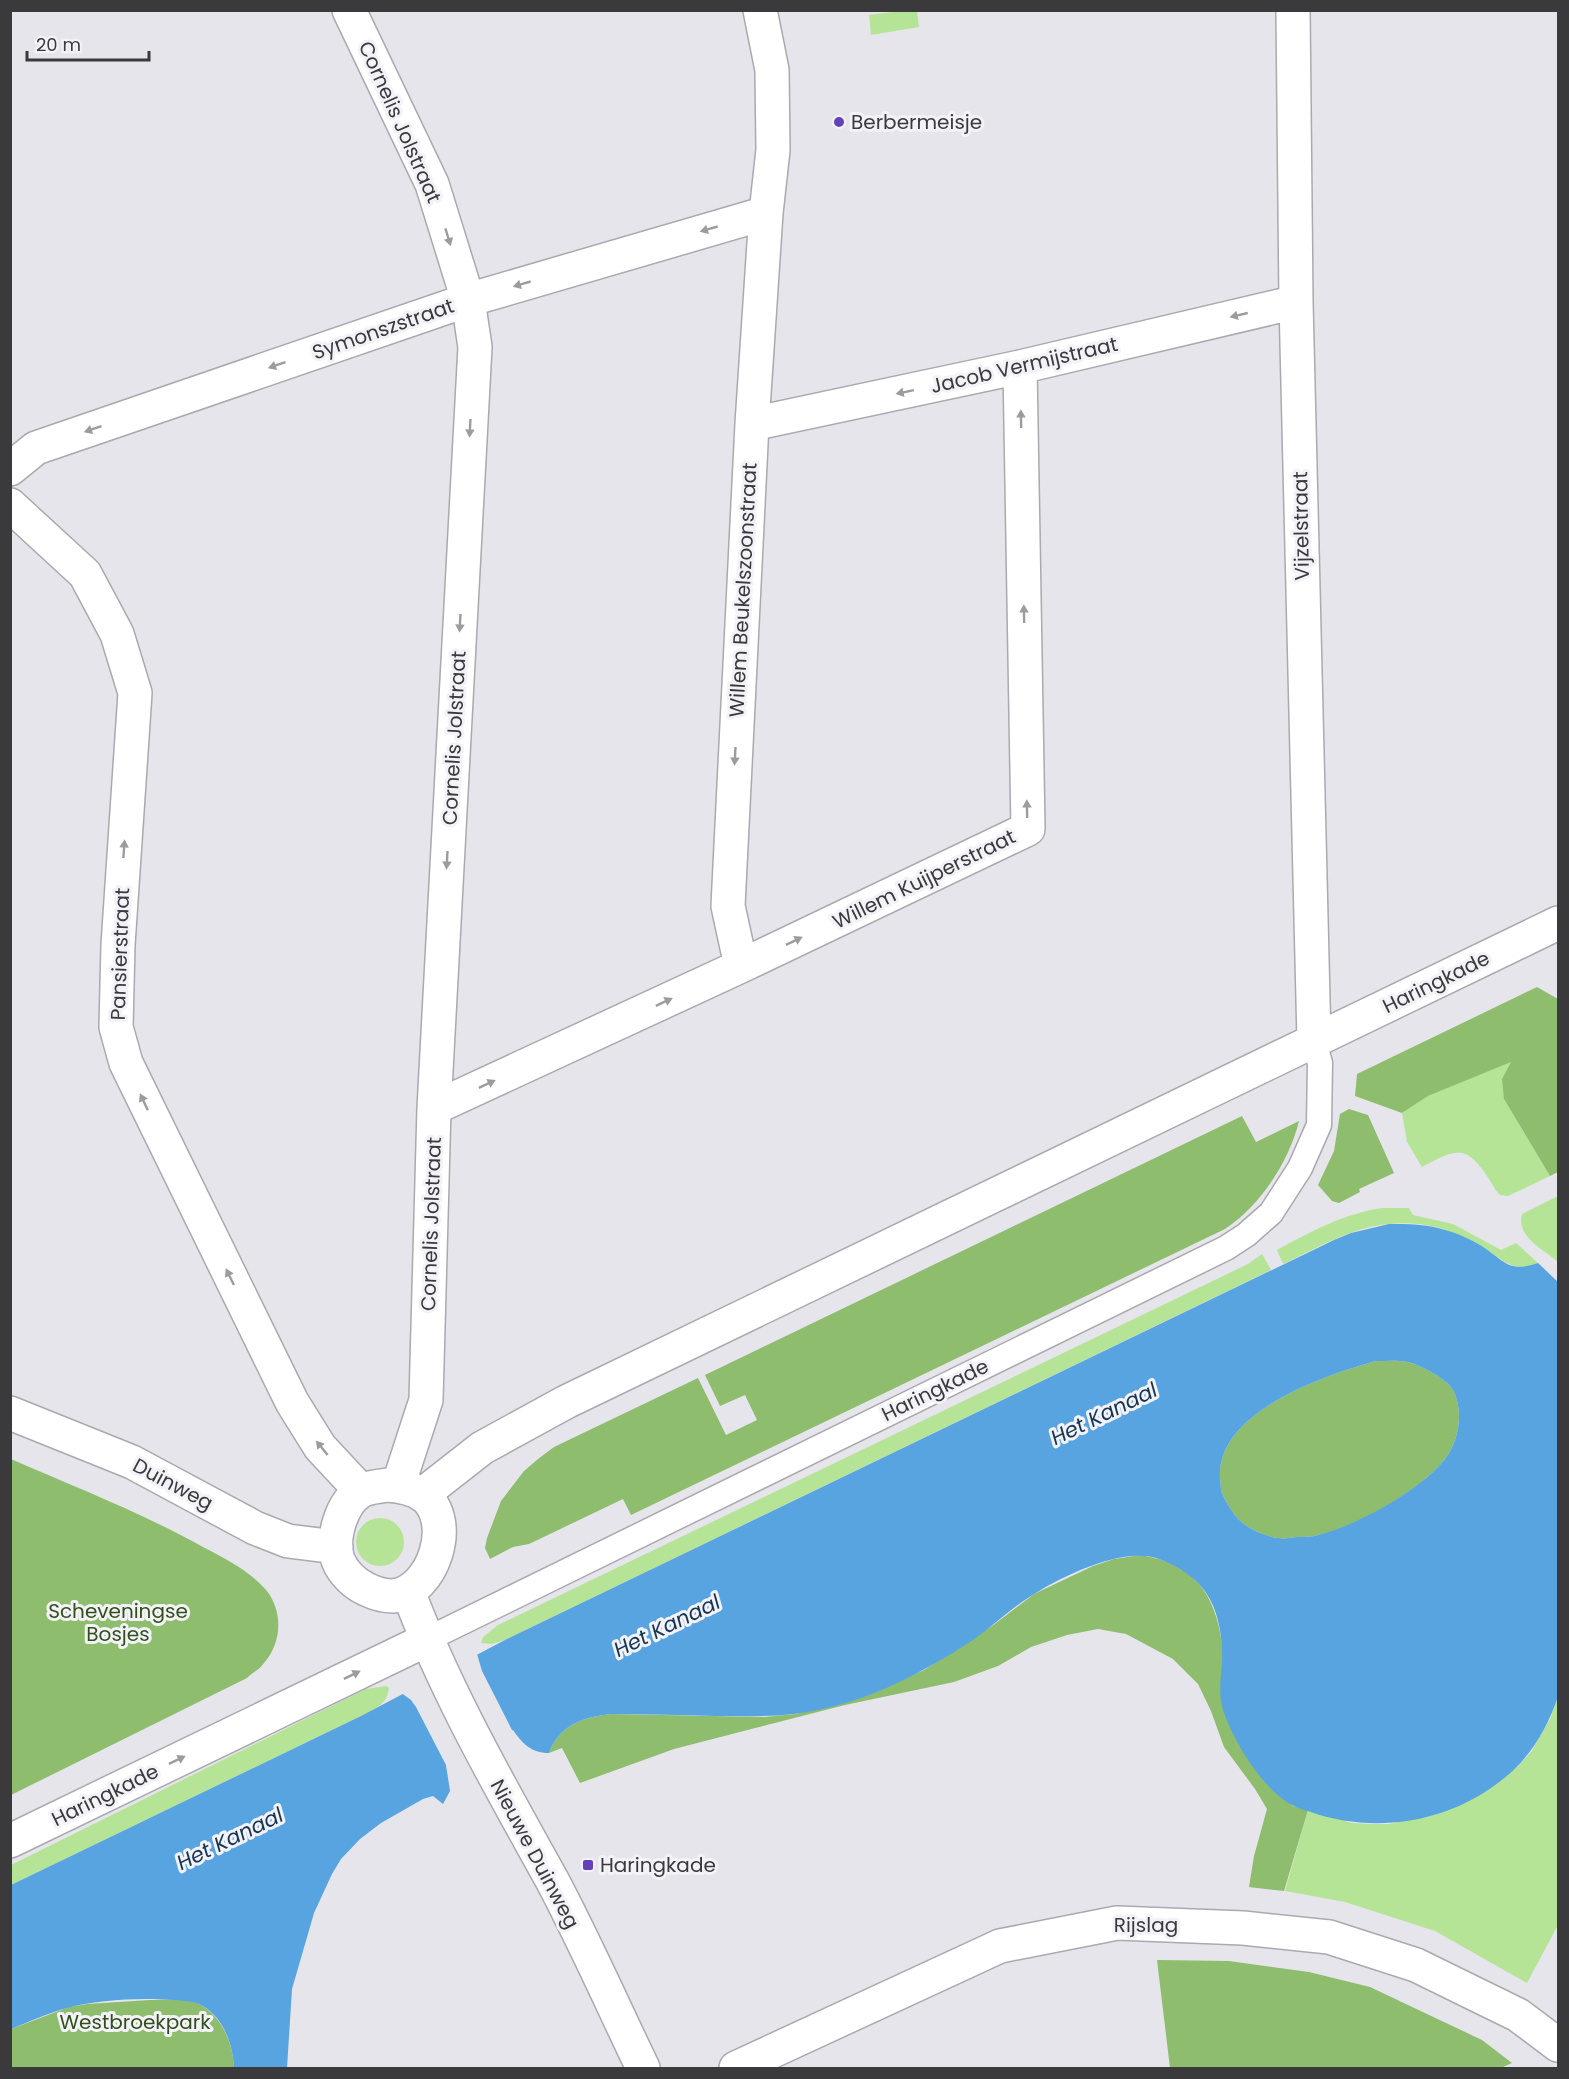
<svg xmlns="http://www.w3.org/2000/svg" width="1569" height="2079" font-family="Poppins,sans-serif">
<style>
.green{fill:#b5e496}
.forest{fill:#8ebd6d}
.water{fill:#57a4e1;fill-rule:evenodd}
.pier{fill:#e5e5eb}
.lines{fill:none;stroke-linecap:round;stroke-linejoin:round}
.service-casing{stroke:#a9a9af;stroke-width:27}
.minor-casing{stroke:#a9a9af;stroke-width:36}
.service{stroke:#fff;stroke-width:24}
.minor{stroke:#fff;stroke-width:33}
.oneway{fill:#9c9c9e}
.poi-dot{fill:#6541b9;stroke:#f2f2f8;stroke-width:2}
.labels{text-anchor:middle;stroke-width:6;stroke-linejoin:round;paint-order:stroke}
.street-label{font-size:20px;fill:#3a3a3c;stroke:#f2f2f8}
.poi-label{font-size:20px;fill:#3a3a3c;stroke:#f2f2f8;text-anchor:start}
.park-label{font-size:20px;fill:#314f18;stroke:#f2f2f8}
.water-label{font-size:21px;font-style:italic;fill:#163650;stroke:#f2f2f8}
</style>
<rect width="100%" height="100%" fill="#e5e5eb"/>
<path class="green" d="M901 11H917L919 27 871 35 869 15Z
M1512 1061 1504 1099 1550 1176 1508 1196 1500 1195C1495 1190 1493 1185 1489 1179 1467 1144 1456 1148 1422 1167L1407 1142 1402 1113 1428 1096Z
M1558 1196V1262C1543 1249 1516 1237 1522 1214Z
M1383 1208H1409L1413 1215 1453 1224 1501 1250 1516 1243 1538 1263C1515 1275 1500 1258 1481 1246 1472 1239 1459 1235 1448 1231 1431 1224 1408 1222 1389 1224 1352 1227 1317 1248 1283 1264L1277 1250C1310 1232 1345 1213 1383 1208Z
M1262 1254 1271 1270 505 1640 492 1644 481 1643 483 1637 498 1625 1248 1264Z
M356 1542a24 24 0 1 1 48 0a24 24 0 1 1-48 0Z
M386 1686 389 1688C387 1704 377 1708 363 1715L11 1885V1865L366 1689Z
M1558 1697V1925L1527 1983 1435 1931 1345 1902 1285 1891 1308 1810 1352 1823 1370 1824H1389L1436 1814 1517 1767 1531 1752 1550 1719Z"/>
<path class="forest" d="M1537 987 1558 999V1172L1550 1176 1504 1099 1502 1079 1511 1062 1428 1096 1402 1113 1355 1096 1357 1074Z
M1349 1109 1368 1115 1394 1173 1359 1189 1360 1192 1339 1203 1332 1201 1318 1185 1334 1151 1340 1114Z
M1242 1116 1256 1142 1299 1121C1289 1162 1260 1206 1225 1229L631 1515 623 1499 529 1544 513 1547 490 1559 485 1548 487 1538 501 1501 524 1471 538 1459 554 1447 698 1378 726 1435 757 1420 745 1395 720 1406 705 1375Z
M1376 1361C1386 1361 1398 1360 1408 1362 1420 1365 1447 1379 1453 1390 1464 1411 1459 1441 1445 1459 1421 1490 1356 1527 1318 1535 1311 1537 1303 1537 1296 1537 1290 1538 1283 1539 1277 1538 1262 1536 1240 1525 1232 1511 1229 1506 1225 1501 1223 1495 1220 1490 1221 1483 1220 1478 1216 1412 1325 1375 1376 1361Z
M11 1459C75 1487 142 1513 203 1547 226 1559 250 1571 267 1591 283 1612 282 1643 264 1663 260 1669 252 1673 247 1678L11 1795Z
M1141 1555C1193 1564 1215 1592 1222 1644 1225 1664 1220 1684 1222 1705L1293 1806 1308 1810 1284 1891 1249 1887 1254 1856 1267 1809 1255 1789 1224 1747 1211 1711 1198 1684 1173 1659 1126 1634 1098 1629 1067 1635 1031 1647 998 1666 954 1682 845 1705 674 1749 580 1783 562 1748 549 1753C560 1724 584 1717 612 1714L764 1717 796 1714 869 1695 924 1670 992 1626 1034 1594 1093 1566 1114 1559Z
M1157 1960 1229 1961 1309 1972 1370 1987 1482 2040 1512 2063 1501 2068H1170Z
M150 2000C165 2000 187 1997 201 2005 223 2018 233 2044 234 2068H11V2029L69 2007 87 2004Z"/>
<path class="water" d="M1389 1224C1408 1224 1427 1224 1445 1230 1457 1233 1470 1239 1480 1245 1503 1259 1508 1274 1538 1263L1558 1282V1697C1544 1736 1526 1764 1491 1788 1439 1824 1370 1833 1311 1812 1306 1810 1299 1809 1294 1806 1264 1792 1233 1741 1223 1710 1218 1694 1221 1678 1222 1662 1223 1645 1220 1623 1214 1608 1204 1582 1182 1567 1156 1558 1121 1547 1060 1577 1031 1596 1010 1609 993 1626 973 1640 947 1657 921 1672 893 1685 863 1699 827 1710 794 1714 768 1717 742 1716 715 1716 681 1715 646 1714 612 1714 584 1717 560 1724 549 1753 531 1753 522 1743 513 1730L446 1765 450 1791 443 1804 433 1796 423 1799 381 1823 360 1839 341 1859 332 1874 314 1913 292 1989 287 2068H234C233 2042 221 2010 193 2002 157 1997 103 1998 67 2008 48 2013 29 2022 11 2029V1885L363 1715 505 1640 1334 1240 1351 1233ZM1376 1361C1386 1361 1398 1360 1408 1362 1420 1365 1447 1379 1453 1390 1464 1411 1459 1441 1445 1459 1421 1490 1356 1526 1318 1535 1311 1537 1303 1537 1296 1537 1290 1538 1283 1539 1278 1538 1262 1536 1240 1525 1232 1511 1229 1506 1225 1501 1223 1495 1220 1490 1221 1483 1220 1478 1216 1412 1325 1375 1376 1361Z"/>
<path class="pier" d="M479 1650 477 1654 482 1671 512 1730 521 1744 520 1745 512 1734 449 1766 453 1782 450 1783 446 1765 416 1707 411 1700 400 1692Z"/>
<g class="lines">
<defs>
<path id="service" d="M426 1640 1226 1248 1246 1235 1271 1213 1300 1168 1319 1125 1320 1063 1314 1041"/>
<path id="minor" d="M349 10 432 184 468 300 475 347 434 1108 426 1400 398 1486
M1293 10 1296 302 1314 1041
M752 424 1020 367 1296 302
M10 469 36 448 468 300 766 213
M10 505 85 574 117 634 135 693 118 945 116 1027 126 1063 292 1402 320 1447 361 1491
M741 966 728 906 752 424 766 213 773 150 772 70 760 10
M434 1108 741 966 1028 829 1020 367
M10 1413 132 1462 255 1528 288 1541 336 1547
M388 1485C399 1486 413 1488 423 1495 457 1521 433 1592 393 1596 384 1596 374 1593 366 1589 355 1584 343 1573 338 1560 331 1539 341 1503 361 1491 369 1487 379 1486 388 1485Z
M422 1495 482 1448 566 1402 1558 923
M408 1591C446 1693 500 1786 552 1880 585 1942 613 2006 643 2068
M10 1841 426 1640
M736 2068 1000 1946 1117 1923 1243 1928 1329 1937 1416 1965 1518 2015 1558 2045"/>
</defs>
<use href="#service" class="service-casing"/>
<use href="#minor" class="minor-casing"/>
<use href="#service" class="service"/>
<use href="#minor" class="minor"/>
</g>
<defs><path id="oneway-solid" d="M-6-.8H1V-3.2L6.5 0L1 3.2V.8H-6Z" transform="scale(1.5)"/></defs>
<g class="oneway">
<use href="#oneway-solid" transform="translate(709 229) rotate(164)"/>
<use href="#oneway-solid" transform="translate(448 237) rotate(73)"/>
<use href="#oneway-solid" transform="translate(522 284) rotate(164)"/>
<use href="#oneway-solid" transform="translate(1239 315) rotate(167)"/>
<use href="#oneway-solid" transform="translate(277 365) rotate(161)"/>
<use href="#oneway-solid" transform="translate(905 392) rotate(168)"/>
<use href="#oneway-solid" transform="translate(1021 419) rotate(-91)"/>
<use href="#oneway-solid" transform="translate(470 428) rotate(93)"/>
<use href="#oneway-solid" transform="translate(93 429) rotate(161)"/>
<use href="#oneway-solid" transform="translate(1024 614) rotate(-91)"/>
<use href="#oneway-solid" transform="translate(460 623) rotate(93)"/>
<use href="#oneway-solid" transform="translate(735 756) rotate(93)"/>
<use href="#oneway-solid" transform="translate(1027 809) rotate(-91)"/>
<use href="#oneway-solid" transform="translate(124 849) rotate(-86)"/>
<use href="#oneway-solid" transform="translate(447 860) rotate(93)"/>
<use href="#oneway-solid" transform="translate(794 941) rotate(-26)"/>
<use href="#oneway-solid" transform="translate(664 1002) rotate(-25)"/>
<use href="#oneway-solid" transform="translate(487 1084) rotate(-25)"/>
<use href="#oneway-solid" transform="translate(144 1102) rotate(-115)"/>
<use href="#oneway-solid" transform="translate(230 1277) rotate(-116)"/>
<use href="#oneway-solid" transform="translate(322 1448) rotate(-129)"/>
<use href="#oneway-solid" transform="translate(352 1675) rotate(-26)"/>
<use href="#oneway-solid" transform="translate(177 1760) rotate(-26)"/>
</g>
<g class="poi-dot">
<circle cx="839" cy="122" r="6"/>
<rect x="582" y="1859" width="12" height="12" rx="3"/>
</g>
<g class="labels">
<g class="street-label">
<text transform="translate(400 122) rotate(66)" y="7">Cornelis Jolstraat</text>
<text transform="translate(383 329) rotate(-19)" y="7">Symonszstraat</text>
<text transform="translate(1024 365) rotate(-13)" y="7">Jacob Vermijstraat</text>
<text transform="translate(1301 526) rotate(-91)" y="7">Vijzelstraat</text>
<text transform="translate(743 590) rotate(-87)" y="7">Willem Beukelszoonstraat</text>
<text transform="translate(454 738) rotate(-87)" y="7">Cornelis Jolstraat</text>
<text transform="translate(924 879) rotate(-26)" y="7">Willem Kuijperstraat</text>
<text transform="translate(120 954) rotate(-88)" y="7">Pansierstraat</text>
<text transform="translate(1436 982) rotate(-26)" y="7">Haringkade</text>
<text transform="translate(431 1224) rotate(-88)" y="7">Cornelis Jolstraat</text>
<text transform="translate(935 1390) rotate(-26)" y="7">Haringkade</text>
<text transform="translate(173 1484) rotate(28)" y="7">Duinweg</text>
<text transform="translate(105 1795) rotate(-26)" y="7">Haringkade</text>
<text transform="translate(535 1854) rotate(62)" y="7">Nieuwe Duinweg</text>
<text x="1146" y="1932">Rijslag</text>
</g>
<g class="poi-label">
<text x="851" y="129">Berbermeisje</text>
<text x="600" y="1872">Haringkade</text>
</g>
<g class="park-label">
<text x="118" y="1618">Scheveningse<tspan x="118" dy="23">Bosjes</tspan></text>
<text x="135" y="2029">Westbroekpark</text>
</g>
<g class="water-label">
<text transform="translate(1104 1414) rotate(-26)" y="7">Het Kanaal</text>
<text transform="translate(667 1626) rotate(-26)" y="7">Het Kanaal</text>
<text transform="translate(230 1839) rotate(-26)" y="7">Het Kanaal</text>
</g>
</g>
<rect width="1569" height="2079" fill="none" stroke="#3a3a3c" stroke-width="24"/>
<path d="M27 51v9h122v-9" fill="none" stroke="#3a3a3c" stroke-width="3"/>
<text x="36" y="51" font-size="18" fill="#3a3a3c" stroke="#f2f2f8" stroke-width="4.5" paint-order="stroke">20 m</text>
</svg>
